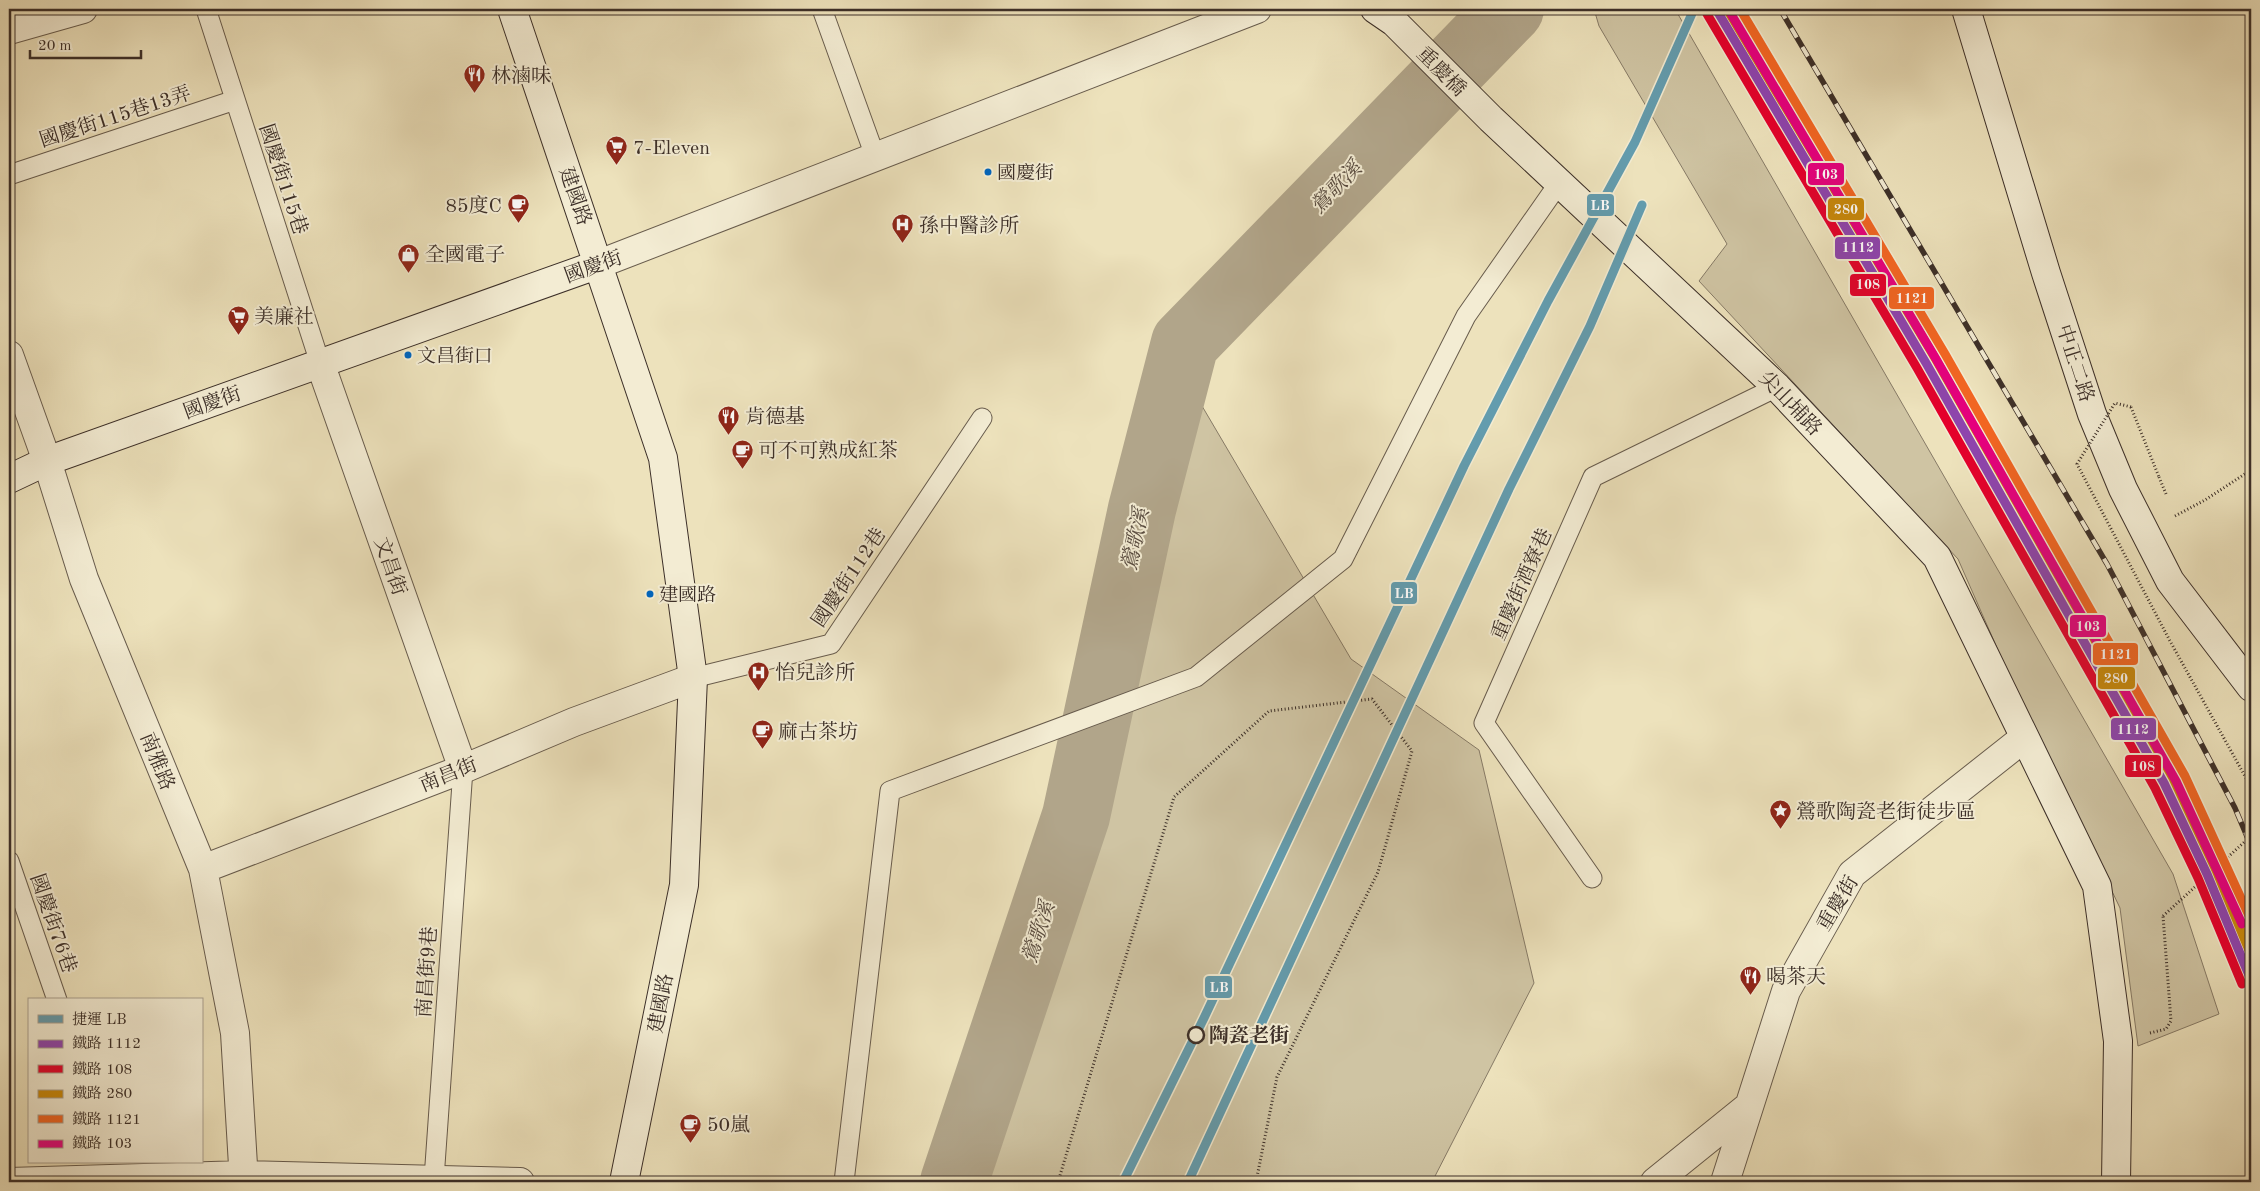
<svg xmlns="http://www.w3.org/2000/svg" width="2260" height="1191" font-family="'Old Standard TT','Noto Serif TC',serif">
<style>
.green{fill:#cfc4a3;stroke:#867a66}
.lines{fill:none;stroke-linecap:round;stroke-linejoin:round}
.river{stroke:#b1a58a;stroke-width:68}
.lane-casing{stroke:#685c4d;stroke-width:21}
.street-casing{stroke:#685c4d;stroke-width:30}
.secondary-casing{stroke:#3c2f28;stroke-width:30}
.path{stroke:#3c2f28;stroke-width:3;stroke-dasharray:1 2.5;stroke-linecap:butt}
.lane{stroke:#f3ecd3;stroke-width:19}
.street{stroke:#f3ecd3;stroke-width:28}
.secondary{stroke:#f3ecd3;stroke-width:28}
.rail-casing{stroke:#3c2f28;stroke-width:5.5}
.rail{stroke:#f3ecd3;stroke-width:4;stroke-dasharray:11;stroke-linecap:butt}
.path-bridge{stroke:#3c2f28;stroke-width:3;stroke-dasharray:1 2.5;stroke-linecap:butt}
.rail-1-casing{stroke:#f3ecd3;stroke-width:12}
.rail-2-casing{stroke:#f3ecd3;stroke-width:12}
.rail-3-casing{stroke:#f3ecd3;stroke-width:12}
.rail-4-casing{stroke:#f3ecd3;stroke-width:12}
.rail-5-casing{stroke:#f3ecd3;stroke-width:12}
.rail-1{stroke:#8e44ad;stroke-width:9}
.rail-2{stroke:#e4002b;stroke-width:9}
.rail-3{stroke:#c8880a;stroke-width:9}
.rail-4{stroke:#f26522;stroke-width:9}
.rail-5{stroke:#e5007d;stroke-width:9}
.metro-1-casing{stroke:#f3ecd3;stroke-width:12}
.metro-1{stroke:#639cae;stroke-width:9}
.bus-dot{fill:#0065bd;stroke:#f3ecd3;stroke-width:2}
.stop-dot{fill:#f3ecd3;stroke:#3c2f28;stroke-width:2.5}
.labels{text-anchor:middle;stroke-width:4;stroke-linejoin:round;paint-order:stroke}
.bus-label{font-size:19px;fill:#3c2f28;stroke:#f3ecd3;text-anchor:start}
.street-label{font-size:20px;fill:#3c2f28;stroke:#f3ecd3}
.poi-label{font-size:20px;fill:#3c2f28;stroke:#f3ecd3;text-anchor:start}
.stop-label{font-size:20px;font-weight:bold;fill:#3c2f28;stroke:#f3ecd3;text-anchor:start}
.water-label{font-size:21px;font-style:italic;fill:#594c40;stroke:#f3ecd3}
.line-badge{stroke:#f3ecd3;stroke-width:2}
.badge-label{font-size:14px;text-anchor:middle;font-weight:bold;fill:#fff}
</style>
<rect width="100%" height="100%" fill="#ede2bc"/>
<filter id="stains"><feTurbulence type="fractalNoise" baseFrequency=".004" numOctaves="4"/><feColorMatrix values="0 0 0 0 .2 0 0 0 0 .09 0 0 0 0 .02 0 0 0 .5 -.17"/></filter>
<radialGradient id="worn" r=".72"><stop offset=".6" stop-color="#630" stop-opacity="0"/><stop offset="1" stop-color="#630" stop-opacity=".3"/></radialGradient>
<path class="green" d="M1594 9H1675L2173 874 2219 1014 2138 1046 2120 908 2012 682 1958 559 1699 281 1727 244 1599 26Z
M1192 389 1351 659 1479 750 1534 983 1432 1182H979L1114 752Z"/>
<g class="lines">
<path class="river" d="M954 1182 1076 816 1142 509 1185 343 1510 9"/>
<defs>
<path id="lane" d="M206 9 320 363
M822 9 875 156
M9 175 235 100
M693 678 831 644 982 418
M9 861 57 1000
M1592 878 1484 723 1593 477 1777 387
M434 1179 463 769
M844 1182 890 791 1196 677 1343 559 1466 316 1559 183"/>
<path id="street" d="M9 30 83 9
M599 264 1257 9
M9 355 47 461 84 579 203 869 235 1033 244 1182
M320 363 463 769
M203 869 463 769 574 722 693 678
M9 1182 245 1175 520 1182
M1655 1182 1749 1106
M1725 1182 1786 991 1852 874 2024 738"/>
<path id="secondary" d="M512 9 663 458 693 678 684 885 624 1182
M1375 9 1394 22 1491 119 1777 387 1937 557 2097 886 2118 1041 2116 1182
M1966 9 2046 273 2092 414 2123 489 2170 581 2251 687
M9 479 47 461 599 264"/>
</defs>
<use href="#lane" class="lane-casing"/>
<use href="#street" class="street-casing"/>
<use href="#secondary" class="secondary-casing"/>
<path class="path" d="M2131 407 2159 477
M2159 477 2166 494
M2175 516 2205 500 2251 470
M2150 1033 2166 1029 2171 1021 2163 916
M1058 1182 1174 797 1269 711 1372 699 1412 751 1378 872 1277 1077 1256 1182"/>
<use href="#lane" class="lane"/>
<use href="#street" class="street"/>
<use href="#secondary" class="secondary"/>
<defs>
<path id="rail" d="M1780 9 2107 564 2235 808 2251 846"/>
</defs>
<use href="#rail" class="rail-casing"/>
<use href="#rail" class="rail"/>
<path class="path-bridge" d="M2131 407 2115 403 2077 464 2170 641 2251 787
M2163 916 2251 836"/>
<defs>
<path id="rail-1" d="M1716 9 1926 363 2164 783 2207 874 2251 980"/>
<path id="rail-2" d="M1707 14 1917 368 2155 788 2198 878 2242 984"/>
<path id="rail-3" d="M1727 9 1935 358 2173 778 2216 870 2251 955"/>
<path id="rail-4" d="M1740 9 1945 354 2185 776 2251 920"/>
<path id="rail-5" d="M1731 14 1936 359 2176 781 2242 924"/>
</defs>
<use href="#rail-1" class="rail-1-casing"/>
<use href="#rail-2" class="rail-2-casing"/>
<use href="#rail-3" class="rail-3-casing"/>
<use href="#rail-4" class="rail-4-casing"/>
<use href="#rail-5" class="rail-5-casing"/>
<use href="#rail-1" class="rail-1"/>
<use href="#rail-2" class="rail-2"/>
<use href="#rail-3" class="rail-3"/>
<use href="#rail-4" class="rail-4"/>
<use href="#rail-5" class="rail-5"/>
<defs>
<path id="metro-1" d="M1123 1182 1204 1018 1464 466 1548 301 1635 142 1694 9
M1188 1182 1509 489 1590 326 1642 205"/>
</defs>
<use href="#metro-1" class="metro-1-casing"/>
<use href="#metro-1" class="metro-1"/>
</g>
<defs>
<symbol id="restaurant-pin" viewBox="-11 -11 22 30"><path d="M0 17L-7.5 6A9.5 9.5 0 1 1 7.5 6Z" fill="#8f2418" stroke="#f3ecd3"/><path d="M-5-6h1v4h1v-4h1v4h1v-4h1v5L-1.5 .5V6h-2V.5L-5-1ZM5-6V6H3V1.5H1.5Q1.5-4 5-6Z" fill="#fff"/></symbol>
<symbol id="supermarket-pin" viewBox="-11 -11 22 30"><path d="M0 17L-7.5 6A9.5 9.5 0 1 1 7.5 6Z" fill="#8f2418" stroke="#f3ecd3"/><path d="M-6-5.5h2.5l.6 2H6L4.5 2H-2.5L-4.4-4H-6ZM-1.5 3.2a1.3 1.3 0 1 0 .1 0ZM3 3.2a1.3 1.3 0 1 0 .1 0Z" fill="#fff"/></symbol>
<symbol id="cafe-pin" viewBox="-11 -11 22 30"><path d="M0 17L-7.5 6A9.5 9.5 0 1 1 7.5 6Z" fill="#8f2418" stroke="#f3ecd3"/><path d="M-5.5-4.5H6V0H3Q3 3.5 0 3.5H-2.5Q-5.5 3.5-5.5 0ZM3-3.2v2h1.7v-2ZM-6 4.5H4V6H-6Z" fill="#fff"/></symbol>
<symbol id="hospital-pin" viewBox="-11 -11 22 30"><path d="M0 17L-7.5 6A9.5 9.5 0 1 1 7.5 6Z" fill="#8f2418" stroke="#f3ecd3"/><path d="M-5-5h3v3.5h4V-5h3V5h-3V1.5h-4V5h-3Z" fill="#fff"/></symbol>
<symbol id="shop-pin" viewBox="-11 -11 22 30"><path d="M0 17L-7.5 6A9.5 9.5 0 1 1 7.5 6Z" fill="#8f2418" stroke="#f3ecd3"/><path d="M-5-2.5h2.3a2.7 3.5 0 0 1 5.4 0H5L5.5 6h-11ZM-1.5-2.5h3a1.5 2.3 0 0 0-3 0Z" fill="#fff"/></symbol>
<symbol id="sight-pin" viewBox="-11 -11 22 30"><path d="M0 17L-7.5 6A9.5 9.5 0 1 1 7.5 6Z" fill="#8f2418" stroke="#f3ecd3"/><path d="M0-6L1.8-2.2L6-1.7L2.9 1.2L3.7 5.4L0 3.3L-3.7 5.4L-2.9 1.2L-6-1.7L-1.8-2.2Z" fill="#fff"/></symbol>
</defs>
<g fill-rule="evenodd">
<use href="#restaurant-pin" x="462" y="62" width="25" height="34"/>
<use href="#supermarket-pin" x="604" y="134" width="25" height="34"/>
<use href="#cafe-pin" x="506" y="192" width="25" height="34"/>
<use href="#hospital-pin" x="890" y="212" width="25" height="34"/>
<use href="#shop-pin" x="396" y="242" width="25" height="34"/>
<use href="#supermarket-pin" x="226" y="304" width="25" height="34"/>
<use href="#restaurant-pin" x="716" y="404" width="25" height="34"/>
<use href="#cafe-pin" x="730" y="438" width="25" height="34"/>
<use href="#hospital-pin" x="746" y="660" width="25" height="34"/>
<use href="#cafe-pin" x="750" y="718" width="25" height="34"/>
<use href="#sight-pin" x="1768" y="798" width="25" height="34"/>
<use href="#restaurant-pin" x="1738" y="964" width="25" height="34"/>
<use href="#cafe-pin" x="678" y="1112" width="25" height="34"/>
</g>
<g class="bus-dot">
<circle cx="988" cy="172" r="4.5"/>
<circle cx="408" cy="355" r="4.5"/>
<circle cx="650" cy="594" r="4.5"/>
</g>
<circle class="stop-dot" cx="1196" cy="1035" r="8"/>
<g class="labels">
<g class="bus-label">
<text x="997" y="179">國慶街</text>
<text x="417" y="362">文昌街口</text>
<text x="659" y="601">建國路</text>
</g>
<g class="street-label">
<text transform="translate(1442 71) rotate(45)" y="7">重慶橋</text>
<text transform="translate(115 116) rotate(-18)" y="7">國慶街115巷13弄</text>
<text transform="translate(284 179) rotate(72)" y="7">國慶街115巷</text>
<text transform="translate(576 196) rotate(71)" y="7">建國路</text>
<text transform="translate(593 266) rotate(-20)" y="7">國慶街</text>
<text transform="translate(2076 363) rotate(72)" y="7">中正二路</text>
<text transform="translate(212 402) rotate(-20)" y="7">國慶街</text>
<text transform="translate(1791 403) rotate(46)" y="7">尖山埔路</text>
<text transform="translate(391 566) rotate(71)" y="7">文昌街</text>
<text transform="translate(848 577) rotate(-56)" y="7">國慶街112巷</text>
<text transform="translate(1521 584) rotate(-66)" y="7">重慶街酒寮巷</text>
<text transform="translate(158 761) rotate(68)" y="7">南雅路</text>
<text transform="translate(448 774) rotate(-22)" y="7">南昌街</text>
<text transform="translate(1837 903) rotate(-59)" y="7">重慶街</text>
<text transform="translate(54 923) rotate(71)" y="7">國慶街76巷</text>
<text transform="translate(426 972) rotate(-86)" y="7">南昌街9巷</text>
<text transform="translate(660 1003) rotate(-79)" y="7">建國路</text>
</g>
<g class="poi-label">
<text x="491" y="82">林滷味</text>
<text x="633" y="154">7-Eleven</text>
<text x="502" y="212" text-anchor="end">85度C</text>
<text x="919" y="232">孫中醫診所</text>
<text x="425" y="261">全國電子</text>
<text x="254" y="323">美廉社</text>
<text x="745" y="423">肯德基</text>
<text x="758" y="457">可不可熟成紅茶</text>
<text x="775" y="679">怡兒診所</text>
<text x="778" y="738">麻古茶坊</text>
<text x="1796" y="818">鶯歌陶瓷老街徒步區</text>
<text x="1766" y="983">喝茶天</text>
<text x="707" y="1131">50嵐</text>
</g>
<g class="stop-label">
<text x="1209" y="1042">陶瓷老街</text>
</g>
<g class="water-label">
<text transform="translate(1336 187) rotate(-46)" y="7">鶯歌溪</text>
<text transform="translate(1135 539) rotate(-78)" y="7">鶯歌溪</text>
<text transform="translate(1038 932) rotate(-72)" y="7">鶯歌溪</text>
</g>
</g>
<g class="line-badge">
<rect x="1807" y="162" width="38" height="24" rx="5" fill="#e5007d"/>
<rect x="1586" y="193" width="29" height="24" rx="5" fill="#639cae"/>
<rect x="1827" y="197" width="38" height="24" rx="5" fill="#c8880a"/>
<rect x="1834" y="236" width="47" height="24" rx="5" fill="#8e44ad"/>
<rect x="1849" y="273" width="38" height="24" rx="5" fill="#e4002b"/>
<rect x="1888" y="286" width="47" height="24" rx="5" fill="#f26522"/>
<rect x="1390" y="581" width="28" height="24" rx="5" fill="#639cae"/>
<rect x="2069" y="614" width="38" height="24" rx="5" fill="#e5007d"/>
<rect x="2092" y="642" width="47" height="24" rx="5" fill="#f26522"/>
<rect x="2097" y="666" width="39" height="24" rx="5" fill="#c8880a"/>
<rect x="2110" y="717" width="47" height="24" rx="5" fill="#8e44ad"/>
<rect x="2124" y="754" width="38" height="24" rx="5" fill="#e4002b"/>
<rect x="1204" y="975" width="29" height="24" rx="5" fill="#639cae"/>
</g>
<g class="badge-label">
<text x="1826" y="179">103</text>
<text x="1600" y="210">LB</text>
<text x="1846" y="214">280</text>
<text x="1858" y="252">1112</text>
<text x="1868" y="289">108</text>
<text x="1912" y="303">1121</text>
<text x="1404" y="598">LB</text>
<text x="2088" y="631">103</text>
<text x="2116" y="659">1121</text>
<text x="2116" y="683">280</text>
<text x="2133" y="734">1112</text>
<text x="2143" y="771">108</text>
<text x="1219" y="992">LB</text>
</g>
<rect width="2260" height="1191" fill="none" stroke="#ede2bc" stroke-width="30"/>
<rect x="10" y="10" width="2240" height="1171" fill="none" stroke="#3c2f28" stroke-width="2.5"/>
<rect x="15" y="15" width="2230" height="1161" fill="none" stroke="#3c2f28"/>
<rect x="28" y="998" width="175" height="165" fill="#f3ecd3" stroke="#aaa08f"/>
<rect x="38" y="1015" width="25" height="8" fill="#639cae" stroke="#aaa08f"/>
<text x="72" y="1024" font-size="15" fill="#3c2f28">捷運 LB</text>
<rect x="38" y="1040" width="25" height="8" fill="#8e44ad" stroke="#aaa08f"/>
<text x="72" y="1048" font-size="15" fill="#3c2f28">鐵路 1112</text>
<rect x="38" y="1065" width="25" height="8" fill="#e4002b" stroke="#aaa08f"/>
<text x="72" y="1074" font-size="15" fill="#3c2f28">鐵路 108</text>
<rect x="38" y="1090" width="25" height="8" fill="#c8880a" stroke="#aaa08f"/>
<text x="72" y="1098" font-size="15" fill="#3c2f28">鐵路 280</text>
<rect x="38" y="1115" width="25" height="8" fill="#f26522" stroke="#aaa08f"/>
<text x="72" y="1124" font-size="15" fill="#3c2f28">鐵路 1121</text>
<rect x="38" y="1140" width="25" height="8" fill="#e5007d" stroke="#aaa08f"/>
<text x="72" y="1148" font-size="15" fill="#3c2f28">鐵路 103</text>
<path d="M30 50v8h111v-8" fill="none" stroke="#3c2f28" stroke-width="2.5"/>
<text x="38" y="50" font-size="15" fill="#3c2f28" stroke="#f3ecd3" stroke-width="4" paint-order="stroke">20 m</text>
<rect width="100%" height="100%" filter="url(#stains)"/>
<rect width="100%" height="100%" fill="url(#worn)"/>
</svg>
